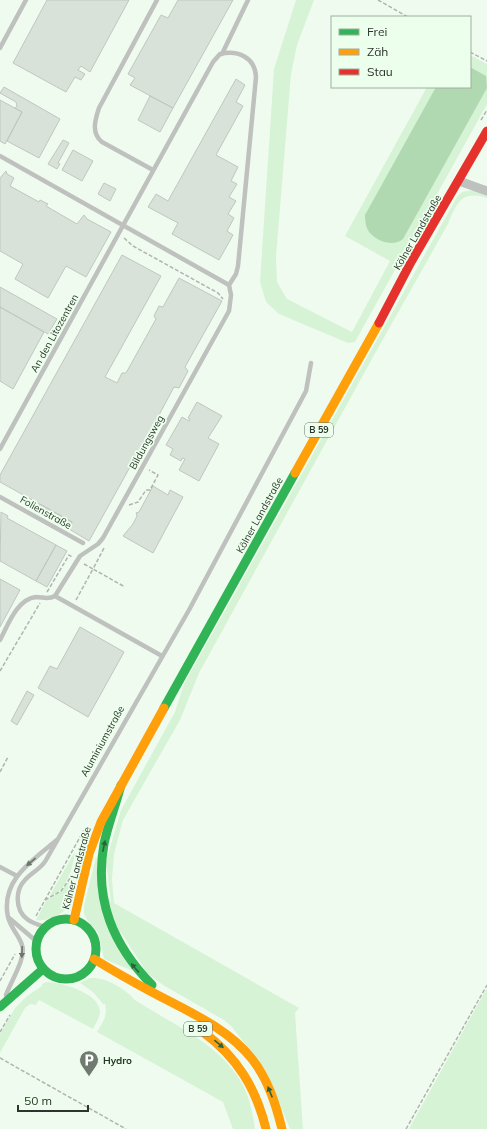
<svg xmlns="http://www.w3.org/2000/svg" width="487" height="1129" font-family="Mulish,sans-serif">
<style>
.green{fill:#d6f3d6}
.water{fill:#b0d9b1}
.building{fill:#d9e2d9;stroke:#bfc7bf}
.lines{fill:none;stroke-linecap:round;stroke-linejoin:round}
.path{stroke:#afb4af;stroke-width:1.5;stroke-dasharray:4 2;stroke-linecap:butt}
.lane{stroke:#bec1be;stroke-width:4.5}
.street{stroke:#bec1be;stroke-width:9}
.fast{stroke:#30b455;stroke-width:9}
.slow{stroke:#ff9f0a;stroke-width:9}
.jam{stroke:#e5322d;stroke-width:9}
.oneway{fill:#2e613b}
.oneway2{fill:#6e736e}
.labels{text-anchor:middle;stroke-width:3.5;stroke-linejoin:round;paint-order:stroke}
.shield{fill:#ecffec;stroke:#667166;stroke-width:1}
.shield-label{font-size:9px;font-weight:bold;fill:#2d342d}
.street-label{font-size:10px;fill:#2d342d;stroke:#ecffec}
.poi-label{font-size:10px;font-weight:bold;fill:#2d342d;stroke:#ecffec;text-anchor:start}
</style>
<rect width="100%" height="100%" fill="#f0fbf0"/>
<path class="green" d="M296 0H314L297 45 291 74 276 257 277 282 287 299 352 332 390 261 345 236 427 87H470V55L487 64V104L355 342 348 343 279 314 266 302 260 282 274 69Z
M474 190 487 194V198C461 190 457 203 448 224L373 357 199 673 180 720 123 820 114 854 112 879 114 903 299 1008 295 1013 303 1129H290L266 1071 232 1027 224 1020 163 985 147 973 113 920 106 861 121 810 175 712 184 684 457 197 462 192Z
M74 853 75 854C71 872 68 889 49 897Z
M96 857 133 971 104 959 98 932 88 922 84 914V906Z
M73 872C72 890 75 909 54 917 48 919 43 921 36 920L46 901 61 891 72 878Z
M90 978C106 977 124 988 135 1000 173 1025 223 1045 244 1087 250 1100 253 1115 255 1129H233L223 1102 97 1032C103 1022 108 1015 105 1004H103L94 993 80 983Z
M46 982C61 982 100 993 100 1012 100 1018 95 1024 93 1029L39 1000 36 1005 30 1004 25 1008 0 1053V1034L15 1008 27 996 42 986V984Z
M487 988V1129H409Z"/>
<path class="water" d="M470 67 486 76 487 88 403 239C394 247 378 242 370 233 366 229 365 221 365 215L436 87H470Z"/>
<path class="building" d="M47 0H129L90 72 81 66 78 70 85 74 81 80 75 77 66 92 13 63Z
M178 0H233L173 108 130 85 135 78 128 74 161 15 168 18Z
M236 79 245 85 236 102 243 106 216 155 238 167 231 181 237 184 229 197 236 201 228 214 234 218 227 231 233 235 219 260 172 234 178 223 148 207 156 194 168 201Z
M4 87 60 119 39 158 7 141 22 112 15 108 17 106 16 102 0 93Z
M150 96 173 108 160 132 138 120Z
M0 100 22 112 5 144 0 141Z
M63 140 69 143 58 163 60 164 57 169 48 164Z
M73 150 93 161 82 181 62 170Z
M6 171 7 174 14 178 10 186 39 202 40 200 48 204 46 206 77 224 84 215 87 219 111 232 86 277 66 266 48 298 15 279 23 264 0 251V178Z
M104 183 116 189 110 201 98 194Z
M122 255 161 276 105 377 117 383 122 373H126L156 319 154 316 159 306 163 307 179 278 222 301 185 367 188 371 179 388 174 387 152 428 154 431 149 440H145L89 541 69 529 72 522 0 482V475Z
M0 287 57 319 48 334 0 307Z
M0 307 44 332 13 389 0 381Z
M197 402 222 416 208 438 219 444 199 481 179 470 185 459 182 458 181 461 170 455 173 449 166 445 182 417 189 421 190 419 188 418Z
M153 486 168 495 170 490 183 497 153 553 123 536 133 524 137 516 136 513 139 512Z
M40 504 72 522 69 529 36 511Z
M1 512 8 516 7 518 56 545 36 581 0 561Z
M56 545 67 551 47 587 36 581Z
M0 579 20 590 0 627Z
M80 627 124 652 88 717 38 688 50 666 57 669Z
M27 691 34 695 17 725 11 721Z"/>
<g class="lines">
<path class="path" d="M378 0 408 17
M470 52 487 61
M481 120 487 110
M124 238 133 246 218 293 223 299
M129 505 138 502 146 490H150L158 475 149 470
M84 564 93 569 104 548
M47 592 69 555 72 557
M76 600 93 569 125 587
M0 671 40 603
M0 772 8 757
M45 900 61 891 71 877
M36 916 84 830
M0 981 15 954
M0 1032 10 1015
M0 1058 126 1129
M406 1129 487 985"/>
<path class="lane" d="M0 48 26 0
M222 54 248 0
M0 156 229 285
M153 170 102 142C91 133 95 120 99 108L157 0
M0 449 213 62 220 54C238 50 255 57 256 77L238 266 236 274 229 285
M0 497 83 543
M55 596 80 556 98 544 103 538 229 311 231 295 229 285
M0 640C8 625 17 599 36 597 43 597 48 600 55 596L162 656
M0 867 17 876
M45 927C39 925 32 923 27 919 15 910 15 890 25 880 32 872 41 869 46 860L189 610 306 391 311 363
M36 941 8 917C0 880 33 860 58 839
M6 995C10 983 27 957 22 945 19 935 11 929 8 917"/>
<path class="street" d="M459 181 487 191"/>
<path class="fast" d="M164 708 295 473
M121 785C116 805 108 824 104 844 94 900 113 945 152 985
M36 949a30 30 0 1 1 60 0a30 30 0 1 1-60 0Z
M0 1007 43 969"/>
<path class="slow" d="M295 473 379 323
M74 920 89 854 101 822 164 708
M94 959C112 970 131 981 150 991 185 1010 227 1027 252 1059 268 1079 276 1105 282 1129
M203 1032C237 1057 256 1088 266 1129"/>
<path class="jam" d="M379 323 411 262 487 131"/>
</g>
<defs><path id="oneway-solid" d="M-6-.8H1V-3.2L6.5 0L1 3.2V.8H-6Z"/></defs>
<g class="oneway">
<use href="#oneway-solid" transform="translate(104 846) rotate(-78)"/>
<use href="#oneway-solid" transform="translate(135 968) rotate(-131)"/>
<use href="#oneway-solid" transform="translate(219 1044) rotate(40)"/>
<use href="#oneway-solid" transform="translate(270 1092) rotate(-112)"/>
</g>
<g class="oneway2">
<use href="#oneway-solid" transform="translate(31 862) rotate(139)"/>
<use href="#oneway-solid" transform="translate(22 952) rotate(92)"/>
</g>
<defs>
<symbol id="parking-pin" viewBox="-11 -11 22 30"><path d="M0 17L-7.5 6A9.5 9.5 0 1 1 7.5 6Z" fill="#717a71" stroke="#ecffec"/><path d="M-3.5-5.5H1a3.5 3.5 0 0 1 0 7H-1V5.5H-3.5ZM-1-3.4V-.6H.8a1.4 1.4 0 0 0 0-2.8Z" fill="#fff"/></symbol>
</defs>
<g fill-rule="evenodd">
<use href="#parking-pin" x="78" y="1049" width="22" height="30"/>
</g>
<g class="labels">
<g class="shield">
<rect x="305" y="423" width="28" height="14" rx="3"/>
<rect x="184" y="1022" width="28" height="14" rx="3"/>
</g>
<g class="shield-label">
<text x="319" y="433">B 59</text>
<text x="198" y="1032">B 59</text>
</g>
<g class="street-label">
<text transform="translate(417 232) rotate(-60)" y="4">Kölner Landstraße</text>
<text transform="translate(54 333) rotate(-61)" y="4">An den Litozentren</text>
<text transform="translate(146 442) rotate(-61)" y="4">Bildungsweg</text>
<text transform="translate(46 512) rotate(29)" y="4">Folienstraße</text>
<text transform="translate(259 515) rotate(-61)" y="4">Kölner Landstraße</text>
<text transform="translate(102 741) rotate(-61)" y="4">Aluminiumstraße</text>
<text transform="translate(76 868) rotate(-75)" y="4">Kölner Landstraße</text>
</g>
<g class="poi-label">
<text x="103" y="1064">Hydro</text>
</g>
</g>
<rect x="331" y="16" width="140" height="72" fill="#ecffec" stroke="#a0aea0"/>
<rect x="339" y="29" width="20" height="6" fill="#30b455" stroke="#a0aea0"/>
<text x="367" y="36" font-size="12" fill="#2d342d">Frei</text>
<rect x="339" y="49" width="20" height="6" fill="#ff9f0a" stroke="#a0aea0"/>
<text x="367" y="56" font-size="12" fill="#2d342d">Zäh</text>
<rect x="339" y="69" width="20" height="6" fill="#e5322d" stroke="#a0aea0"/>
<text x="367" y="76" font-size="12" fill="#2d342d">Stau</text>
<path d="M18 1105v6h70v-6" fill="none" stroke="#2d342d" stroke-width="2"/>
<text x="24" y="1105" font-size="12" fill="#2d342d" stroke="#ecffec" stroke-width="3" paint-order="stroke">50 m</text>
</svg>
